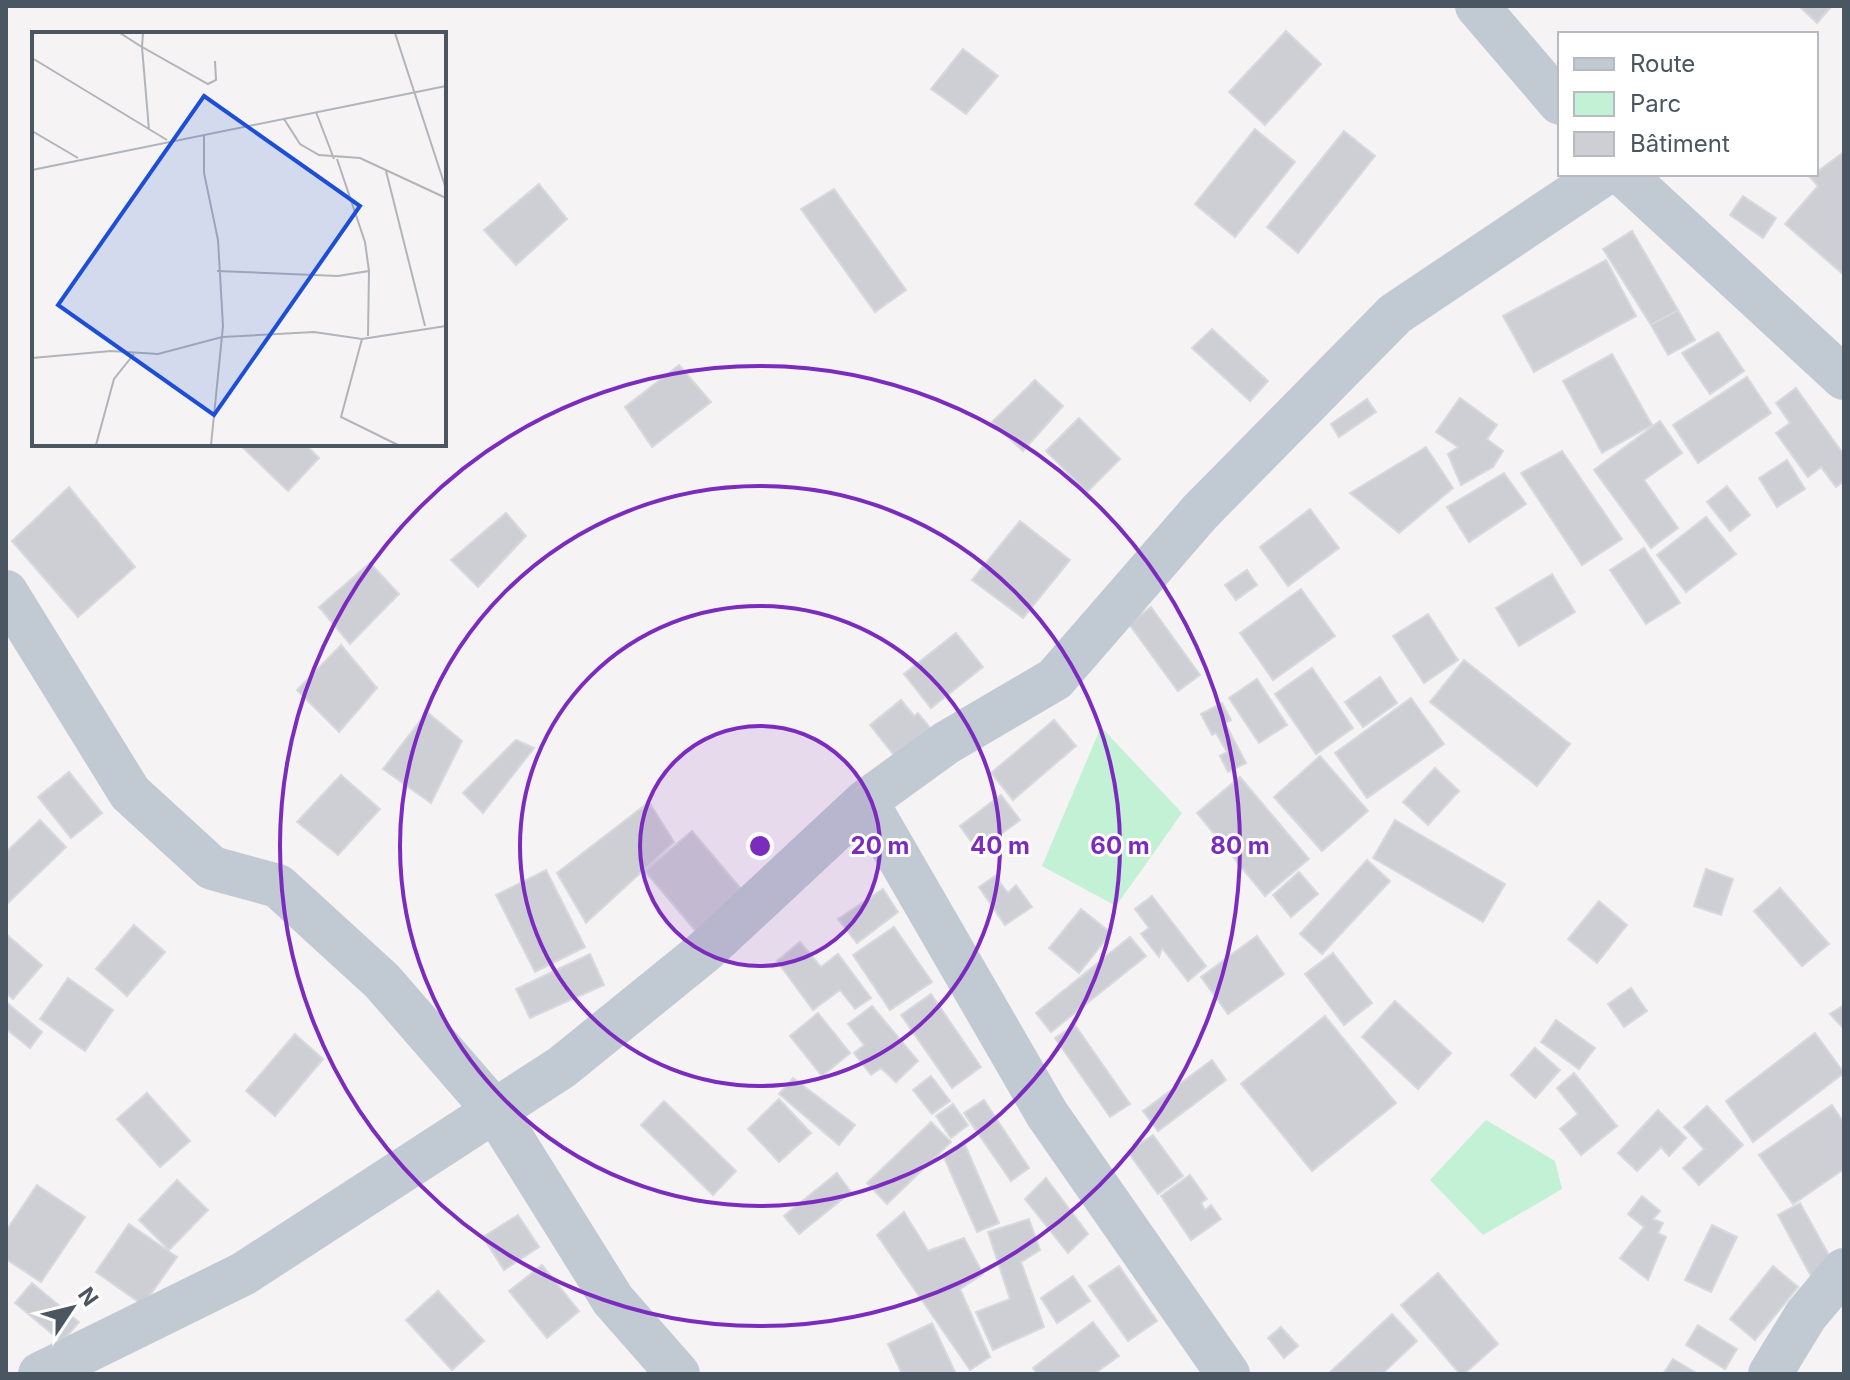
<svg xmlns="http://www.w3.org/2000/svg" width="1850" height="1380" font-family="Inter,sans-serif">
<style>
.green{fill:#c3f1d5}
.building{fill:#cdcfd5;stroke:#d7d9de;stroke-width:2}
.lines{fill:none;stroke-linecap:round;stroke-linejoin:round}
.minor{stroke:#c1cad2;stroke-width:44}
.ring{fill:none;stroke:#7b2cbf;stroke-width:4}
.inset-road{fill:none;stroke:#b1b4b9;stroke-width:2}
.view{fill:#1d4ed8;fill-opacity:0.15;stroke:#1d4ed8;stroke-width:4}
.inset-edge{fill:none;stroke:#4a5661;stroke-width:4}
.centre{fill:#7b2cbf;stroke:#fff;stroke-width:4}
.ring-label{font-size:24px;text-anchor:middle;font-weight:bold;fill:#7b2cbf;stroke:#fff;stroke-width:6;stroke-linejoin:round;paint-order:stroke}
</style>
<rect width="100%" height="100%" fill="#f5f3f3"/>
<path class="green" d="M1101 727 1182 813 1116 906 1042 866Z
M1486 1120 1555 1161 1562 1189 1483 1235 1430 1180Z"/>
<path class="building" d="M1799 6H1832L1817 23Z
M1286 31 1321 64 1265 125 1229 92Z
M963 49 998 76 966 114 931 89Z
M1255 129 1295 162 1235 237 1195 204Z
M1344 131 1375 156 1298 253 1267 227Z
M1844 152V275L1785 224 1818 186 1810 177Z
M539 184 567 219 516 265 484 230Z
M834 189 906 290 875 312 801 209Z
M1743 196 1776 218 1763 238 1730 215Z
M1632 231 1678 310 1651 325 1603 249Z
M1606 260 1636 316 1534 372 1503 316Z
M1678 310 1695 340 1668 355 1651 325Z
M1212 329 1268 381 1250 401 1192 348Z
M1718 332 1744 371 1710 394 1682 353Z
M1612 354 1652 425 1602 453 1563 381Z
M679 365 711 402 652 447 625 407Z
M1747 377 1771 413 1698 463 1673 425Z
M1035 380 1063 406 1023 451 992 422Z
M1796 388 1844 455V481L1836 487 1821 467 1808 477 1776 433 1790 423 1776 403Z
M1460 398 1497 425 1487 439 1503 451 1493 467 1461 485 1448 454 1458 447 1436 432Z
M1367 399 1376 412 1339 437 1331 424Z
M1079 418 1120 459 1087 492 1046 451Z
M1660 421 1682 453 1644 480 1678 528 1651 548 1594 470Z
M239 444H305L319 458 288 491Z
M1426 447 1453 488 1399 533 1350 493Z
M1562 451 1622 539 1582 565 1521 473Z
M1787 460 1805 489 1777 507 1759 478Z
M1504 473 1526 504 1469 542 1447 507Z
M1727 486 1750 515 1730 531 1707 502Z
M69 487 135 567 78 617 12 541Z
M1310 509 1339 548 1288 586 1260 547Z
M506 513 526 536 478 587 451 560Z
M1706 517 1736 554 1686 592 1657 555Z
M1020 521 1070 560 1023 618 972 580Z
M1644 548 1680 603 1646 624 1610 570Z
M370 563 399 594 350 644 319 607Z
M1247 570 1257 585 1236 600 1225 585Z
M1552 574 1575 612 1519 646 1496 608Z
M1301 589 1335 636 1273 680 1240 633Z
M1151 607 1200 675 1178 691 1129 624Z
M1428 614 1458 660 1424 683 1393 636Z
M956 633 983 667 931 708 904 674Z
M341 645 377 688 339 732 297 690Z
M1464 660 1570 744 1537 786 1430 702Z
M1312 668 1353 728 1316 754 1275 694Z
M1380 677 1397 703 1363 727 1345 702Z
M1257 679 1287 725 1259 743 1229 698Z
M1411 698 1444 744 1367 798 1335 753Z
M901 700 914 716 918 713 932 730 897 759 870 725Z
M1222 703 1231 720 1225 723 1246 763 1228 772 1220 756 1227 752 1216 733 1212 735 1201 714Z
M427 712 462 741 431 803 383 769Z
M1054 720 1076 746 1013 800 991 773Z
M516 740 534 748 483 813 463 793Z
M1320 756 1368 811 1322 851 1274 797Z
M1435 768 1459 791 1428 825 1403 802Z
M69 772 102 813 71 838 38 797Z
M341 775 380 809 338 855 297 822Z
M1240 777 1309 859 1265 896 1197 813Z
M1001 795 1020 820 978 851 960 826Z
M649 802 674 842 586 923 557 873Z
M40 820 66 847 6 905V852Z
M1395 820 1505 884 1483 922 1373 858Z
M692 831 752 902 705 942 645 871Z
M1367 860 1390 881 1322 954 1300 934Z
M1706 869 1733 879 1721 915 1694 906Z
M546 870 585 947 535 972 496 895Z
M1299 872 1318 894 1291 917 1273 895Z
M995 876 1008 893 1016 885 1032 907 1005 925 979 887Z
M1780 888 1829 944 1802 966 1754 911Z
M883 889 898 912 857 943 838 919Z
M1152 896 1206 966 1188 981 1162 948 1159 957 1141 934 1149 928 1135 909Z
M1599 901 1627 925 1597 963 1568 939Z
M1081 909 1111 933 1079 973 1049 948Z
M134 925 165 952 127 996 96 969Z
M894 927 932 982 890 1010 853 955Z
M6 934 42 965 13 999 6 993Z
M1257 936 1284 974 1228 1014 1201 977Z
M1130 937 1146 956 1051 1032 1036 1013Z
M800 942 821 967 838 954 871 998 855 1009 840 990 813 1010 777 961Z
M1333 953 1372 1003 1344 1025 1305 974Z
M590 954 604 985 530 1018 516 989Z
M68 978 113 1010 85 1051 40 1019Z
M1631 988 1647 1011 1624 1027 1608 1004Z
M931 994 981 1067 952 1088 901 1015Z
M1395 1001 1451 1053 1418 1089 1362 1037Z
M6 1002 42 1032 30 1048 6 1029Z
M1844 1005V1029L1830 1014Z
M872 1006 918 1061 896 1082 881 1068 871 1075 854 1053 864 1045 848 1024Z
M818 1013 850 1053 822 1076 790 1036Z
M1325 1016 1396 1103 1312 1171 1241 1084Z
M1556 1020 1595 1048 1579 1069 1541 1042Z
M1075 1025 1130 1104 1110 1117 1055 1038Z
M1815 1033 1844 1073 1753 1142 1726 1101Z
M295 1034 323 1059 275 1116 246 1091Z
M1535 1048 1560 1070 1535 1098 1511 1075Z
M1212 1060 1226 1080 1158 1131 1143 1111Z
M1574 1073 1617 1126 1581 1155 1560 1129 1578 1114 1557 1088Z
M931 1076 950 1101 932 1114 913 1090Z
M793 1078 855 1125 839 1145 779 1094Z
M147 1093 190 1141 160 1167 117 1119Z
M779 1099 811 1133 779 1162 748 1129Z
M984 1100 1029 1168 1011 1181 964 1113Z
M664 1101 736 1171 713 1195 641 1125Z
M953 1104 968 1125 951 1138 936 1116Z
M1832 1105 1844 1123V1169L1793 1204 1759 1155Z
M1707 1106 1743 1145 1699 1185 1683 1168 1704 1149 1684 1127Z
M1658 1110 1686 1138 1669 1156 1661 1147 1637 1171 1618 1153Z
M931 1122 951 1142 887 1204 867 1183Z
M1153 1135 1183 1176 1158 1194 1128 1152Z
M965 1145 999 1223 977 1232 943 1155Z
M837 1173 851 1192 799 1234 784 1216Z
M1190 1175 1207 1199 1201 1203 1205 1210 1211 1205 1221 1219 1191 1240 1161 1196Z
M1046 1178 1088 1234 1068 1253 1025 1199Z
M177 1180 208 1210 169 1250 139 1220Z
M37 1185 85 1217 41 1282 6 1259V1231Z
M1642 1196 1660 1211 1653 1219 1663 1223 1658 1233 1666 1237 1648 1280 1620 1258 1644 1227 1628 1214Z
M1800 1203 1835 1266 1812 1278 1778 1215Z
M904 1212 928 1251 964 1238 983 1274 960 1289 990 1357 970 1370 877 1235Z
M518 1215 539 1247 504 1270 483 1237Z
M1029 1219 1040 1250 1021 1262 1044 1327 993 1350 976 1312 1010 1299 988 1232Z
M129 1224 177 1257 143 1305 96 1272Z
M1712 1225 1737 1237 1711 1292 1685 1280Z
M542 1265 579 1311 547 1338 509 1291Z
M1119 1266 1157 1321 1128 1341 1089 1286Z
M1773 1266 1798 1287 1755 1340 1730 1319Z
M1438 1273 1498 1344 1464 1374H1460L1401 1305Z
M1073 1276 1090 1301 1057 1323 1041 1298Z
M32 1283 79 1322 62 1342 15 1303Z
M438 1291 484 1341 452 1370 406 1320Z
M1392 1314 1417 1341 1382 1374H1328Z
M1093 1322 1119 1356 1094 1374H1037L1033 1368Z
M932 1323 956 1374H902L888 1344Z
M1698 1325 1737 1349 1725 1369 1686 1345Z
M1281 1327 1298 1346 1284 1358 1268 1338Z
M1673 1359 1698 1374H1663Z"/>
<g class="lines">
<path class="minor" d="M1477 6 1560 103
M1623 174 1844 378
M6 592 130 793 212 868 278 886 382 981 495 1111 613 1300 678 1374
M866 801 1047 1114 1228 1374
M40 1374 243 1274 562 1067 705 951 866 801 946 743 1055 679 1200 512 1395 314 1604 174
M1770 1374 1806 1315 1844 1270"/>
</g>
<circle cx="760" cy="846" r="120" fill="#7b2cbf" fill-opacity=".12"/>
<g class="ring">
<circle cx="760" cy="846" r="120"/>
<circle cx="760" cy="846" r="240"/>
<circle cx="760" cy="846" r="360"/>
<circle cx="760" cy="846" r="480"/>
</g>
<g transform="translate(32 32)">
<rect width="414" height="414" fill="#f5f3f3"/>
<path class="inset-road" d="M88 1 110 15 111 1M363 1 414 157M0 26 135 108M284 80 302 127M252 87 268 112 287 123 328 126 414 166M117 98 110 15 176 52 184 48 183 29M0 99 46 126M172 104V141L186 208 191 294 179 413M305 127 333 210 337 239M0 138 414 54M354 139 393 294M185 239 306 244 337 239 336 304M330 307 309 385 366 413M0 326 79 319 126 322 190 305 282 300 330 307 414 294M64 413 82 347 102 322"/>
<path class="view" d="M172 64 328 174 182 383 26 273Z"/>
<rect width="414" height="414" class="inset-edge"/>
</g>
<circle cx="760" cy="846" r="12" class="centre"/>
<g class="ring-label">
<text x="880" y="854">20 m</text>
<text x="1000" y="854">40 m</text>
<text x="1120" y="854">60 m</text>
<text x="1240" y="854">80 m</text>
</g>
<rect width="1850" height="1380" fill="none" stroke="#4a5661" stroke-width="16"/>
<rect x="1558" y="32" width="260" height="144" fill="#ffffff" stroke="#b7bbc0" stroke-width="2"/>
<rect x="1574" y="58" width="40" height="12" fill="#c1cad2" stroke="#b7bbc0" stroke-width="2"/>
<text x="1630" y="72" font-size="24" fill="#4a5661">Route</text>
<rect x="1574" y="92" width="40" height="24" fill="#c3f1d5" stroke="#b7bbc0" stroke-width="2"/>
<text x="1630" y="112" font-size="24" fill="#4a5661">Parc</text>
<rect x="1574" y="132" width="40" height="24" fill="#cdcfd5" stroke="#b7bbc0" stroke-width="2"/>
<text x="1630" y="152" font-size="24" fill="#4a5661">Bâtiment</text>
<g transform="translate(72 1308) rotate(55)" stroke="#ffffff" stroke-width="6" paint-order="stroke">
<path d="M0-6L14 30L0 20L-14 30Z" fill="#4a5661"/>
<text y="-12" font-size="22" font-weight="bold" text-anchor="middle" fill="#4a5661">N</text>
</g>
</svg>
